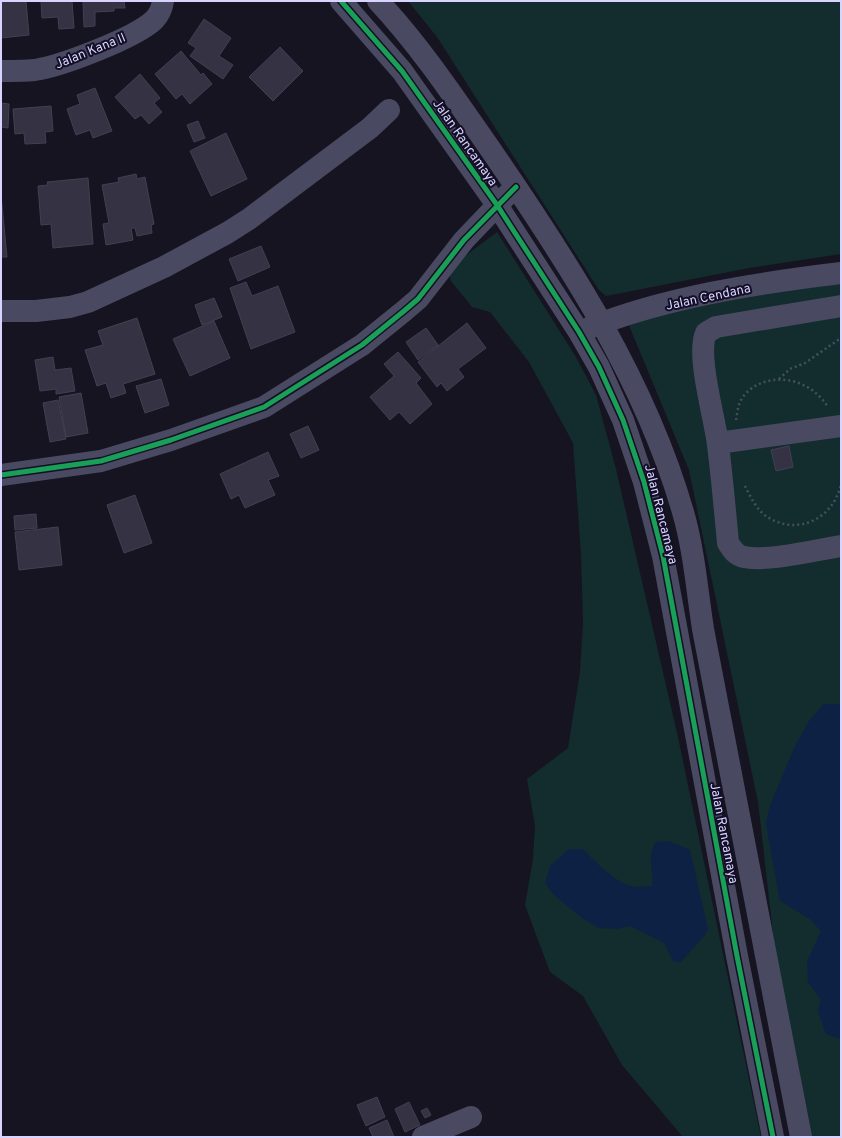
<svg xmlns="http://www.w3.org/2000/svg" width="842" height="1138" font-family="Overpass,sans-serif">
<style>
.green{fill:#132c2d}
.water{fill:#0d2144}
.building{fill:#343243;stroke:#433f54}
.lines{fill:none;stroke-linecap:round;stroke-linejoin:round}
.path{stroke:#44505f;stroke-width:2.5;stroke-dasharray:2 3;stroke-linecap:butt}
.minor{stroke:#4a4962;stroke-width:22}
.cycleway-casing{stroke:#130f26;stroke-width:8}
.cycleway{stroke:#1a9f57;stroke-width:5}
.labels{text-anchor:middle;stroke-width:4;stroke-linejoin:round;paint-order:stroke}
.street-label{font-size:13px;fill:#d9d4ff;stroke:#130f26}
</style>
<rect width="100%" height="100%" fill="#161421"/>
<path class="green" d="M408 1H841V254L749 268 606 296 599 290 437 37Z
M497 232 576 357 596 395 616 469 678 737 761 1137H683L622 1065 583 996 550 972 525 905 533 859 535 826 527 779 568 748 580 672 583 623 581 554 573 443 529 362 490 312 472 307 451 281 448 269Z
M841 276V1137H806L790 1083 758 802 689 470 628 323 664 314Z"/>
<path class="water" d="M824 704H841V1039L826 1034 818 1011 821 1000 808 982 807 962 821 931 810 919 780 901 768 836 766 822 770 806 794 748 809 721Z
M669 841 690 850 708 929 705 935 681 962 673 961 664 943 630 926 616 929 599 928 582 918 554 895 545 883 550 866 569 849H583C594 861 619 886 636 887 641 887 647 886 652 886 654 868 646 859 656 842Z"/>
<path class="building" d="M1 1H26L29 35 1 38Z
M41 1H72L74 28 59 29 58 17 42 18Z
M83 1H124L125 8H114V11L95 12V26L84 27Z
M204 19 231 38 219 56 233 65 223 79 190 56 196 48 188 43Z
M280 47 303 71 273 101 249 77Z
M181 51 201 75 203 73 212 84 190 104 182 94 176 99 155 74Z
M140 74 160 98 154 103 162 112 149 124 141 115 135 119 115 97Z
M95 88 112 131 93 138 90 130 76 135 67 109 80 104 77 95Z
M1 103 9 104 8 128 1 127Z
M51 106 53 131 45 132 46 143 25 144 24 133 15 134 13 109Z
M198 121 205 138 194 142 187 125Z
M226 133 247 179 211 196 190 151Z
M136 174 137 179 145 177 154 224 151 225 152 233 137 236 135 228H131L133 240 106 245 103 224 109 223 102 185 119 182 118 178Z
M88 178 93 244 53 248 51 224 41 225 38 186 48 185 47 182Z
M1 195 7 257H1Z
M261 246 270 267 238 281 229 259Z
M246 282 252 296 278 286 295 332 251 349 230 288Z
M214 298 222 317 202 325 195 305Z
M137 318 155 374 123 384 126 393 111 398 106 383 97 386 85 350 103 345 98 331Z
M214 321 230 358 190 376 173 339Z
M467 323 486 348 458 369 464 377 447 391 441 383 437 387 418 362Z
M426 328 438 345 418 360 406 342Z
M398 352 421 378 416 383 432 404 410 424 399 412 390 420 370 397 394 376 384 364Z
M53 357 55 370 71 368 75 391 56 394V389L40 391 35 360Z
M161 379 169 405 145 413 136 386Z
M81 393 88 433 66 437 59 397Z
M58 400 66 439 50 442 43 403Z
M308 426 319 450 301 458 290 434Z
M789 446 793 467 776 471 771 450Z
M268 452 279 476 268 480 275 495 245 508 239 495 231 499 220 474Z
M135 495 152 543 124 553 107 505Z
M36 514 37 528 15 530 14 516Z
M58 527 62 565 19 570 15 532Z
M377 1097 385 1117 366 1126 357 1105Z
M409 1102 420 1125 405 1132 395 1109Z
M427 1108 431 1115 425 1118 421 1111Z
M387 1120 394 1137H373L369 1128Z"/>
<g class="lines">
<path class="path" d="M779 379 790 369 805 363 841 338
M736 420C737 414 738 407 740 402 743 395 749 390 755 386 781 372 812 382 828 407
M745 486C751 498 758 513 771 519 801 535 834 517 841 484"/>
<path class="minor" d="M341 1 402 71 497 205 579 332 599 367 623 420 644 482 663 556 737 956 773 1137
M378 1C422 48 458 103 495 156 571 267 645 381 683 512 694 550 697 590 703 629L801 1137
M1 71C12 71 24 71 35 70 61 66 135 38 154 20 159 15 162 8 163 1
M841 306 716 327 706 333C696 355 715 418 718 445 722 477 725 510 728 543 732 549 736 556 744 557 766 562 816 550 841 546
M1 311H36L70 307 88 302 164 267 227 233 249 219 370 128 389 110
M589 328C666 297 758 283 841 273
M718 443 841 426
M1 475 101 461 171 440 264 407 362 345 404 311 418 299 464 240 507 195
M423 1137 471 1117"/>
<defs>
<path id="cycleway" d="M341 1 402 71 497 205 579 332 599 367 623 420 644 482 663 556 737 956 773 1137
M1 475 101 461 171 440 264 407 362 345 404 311 418 299 464 240 516 187"/>
</defs>
<use href="#cycleway" class="cycleway-casing"/>
<use href="#cycleway" class="cycleway"/>
</g>
<g class="labels">
<g class="street-label">
<text transform="translate(90 50) rotate(-22)" y="5">Jalan Kana II</text>
<text transform="translate(466 142) rotate(55)" y="5">Jalan Rancamaya</text>
<text transform="translate(708 296) rotate(-12)" y="5">Jalan Cendana</text>
<text transform="translate(662 514) rotate(76)" y="5">Jalan Rancamaya</text>
<text transform="translate(725 833) rotate(79)" y="5">Jalan Rancamaya</text>
</g>
</g>
<rect width="842" height="1138" fill="none" stroke="#d9d4ff" stroke-width="4"/>
</svg>
